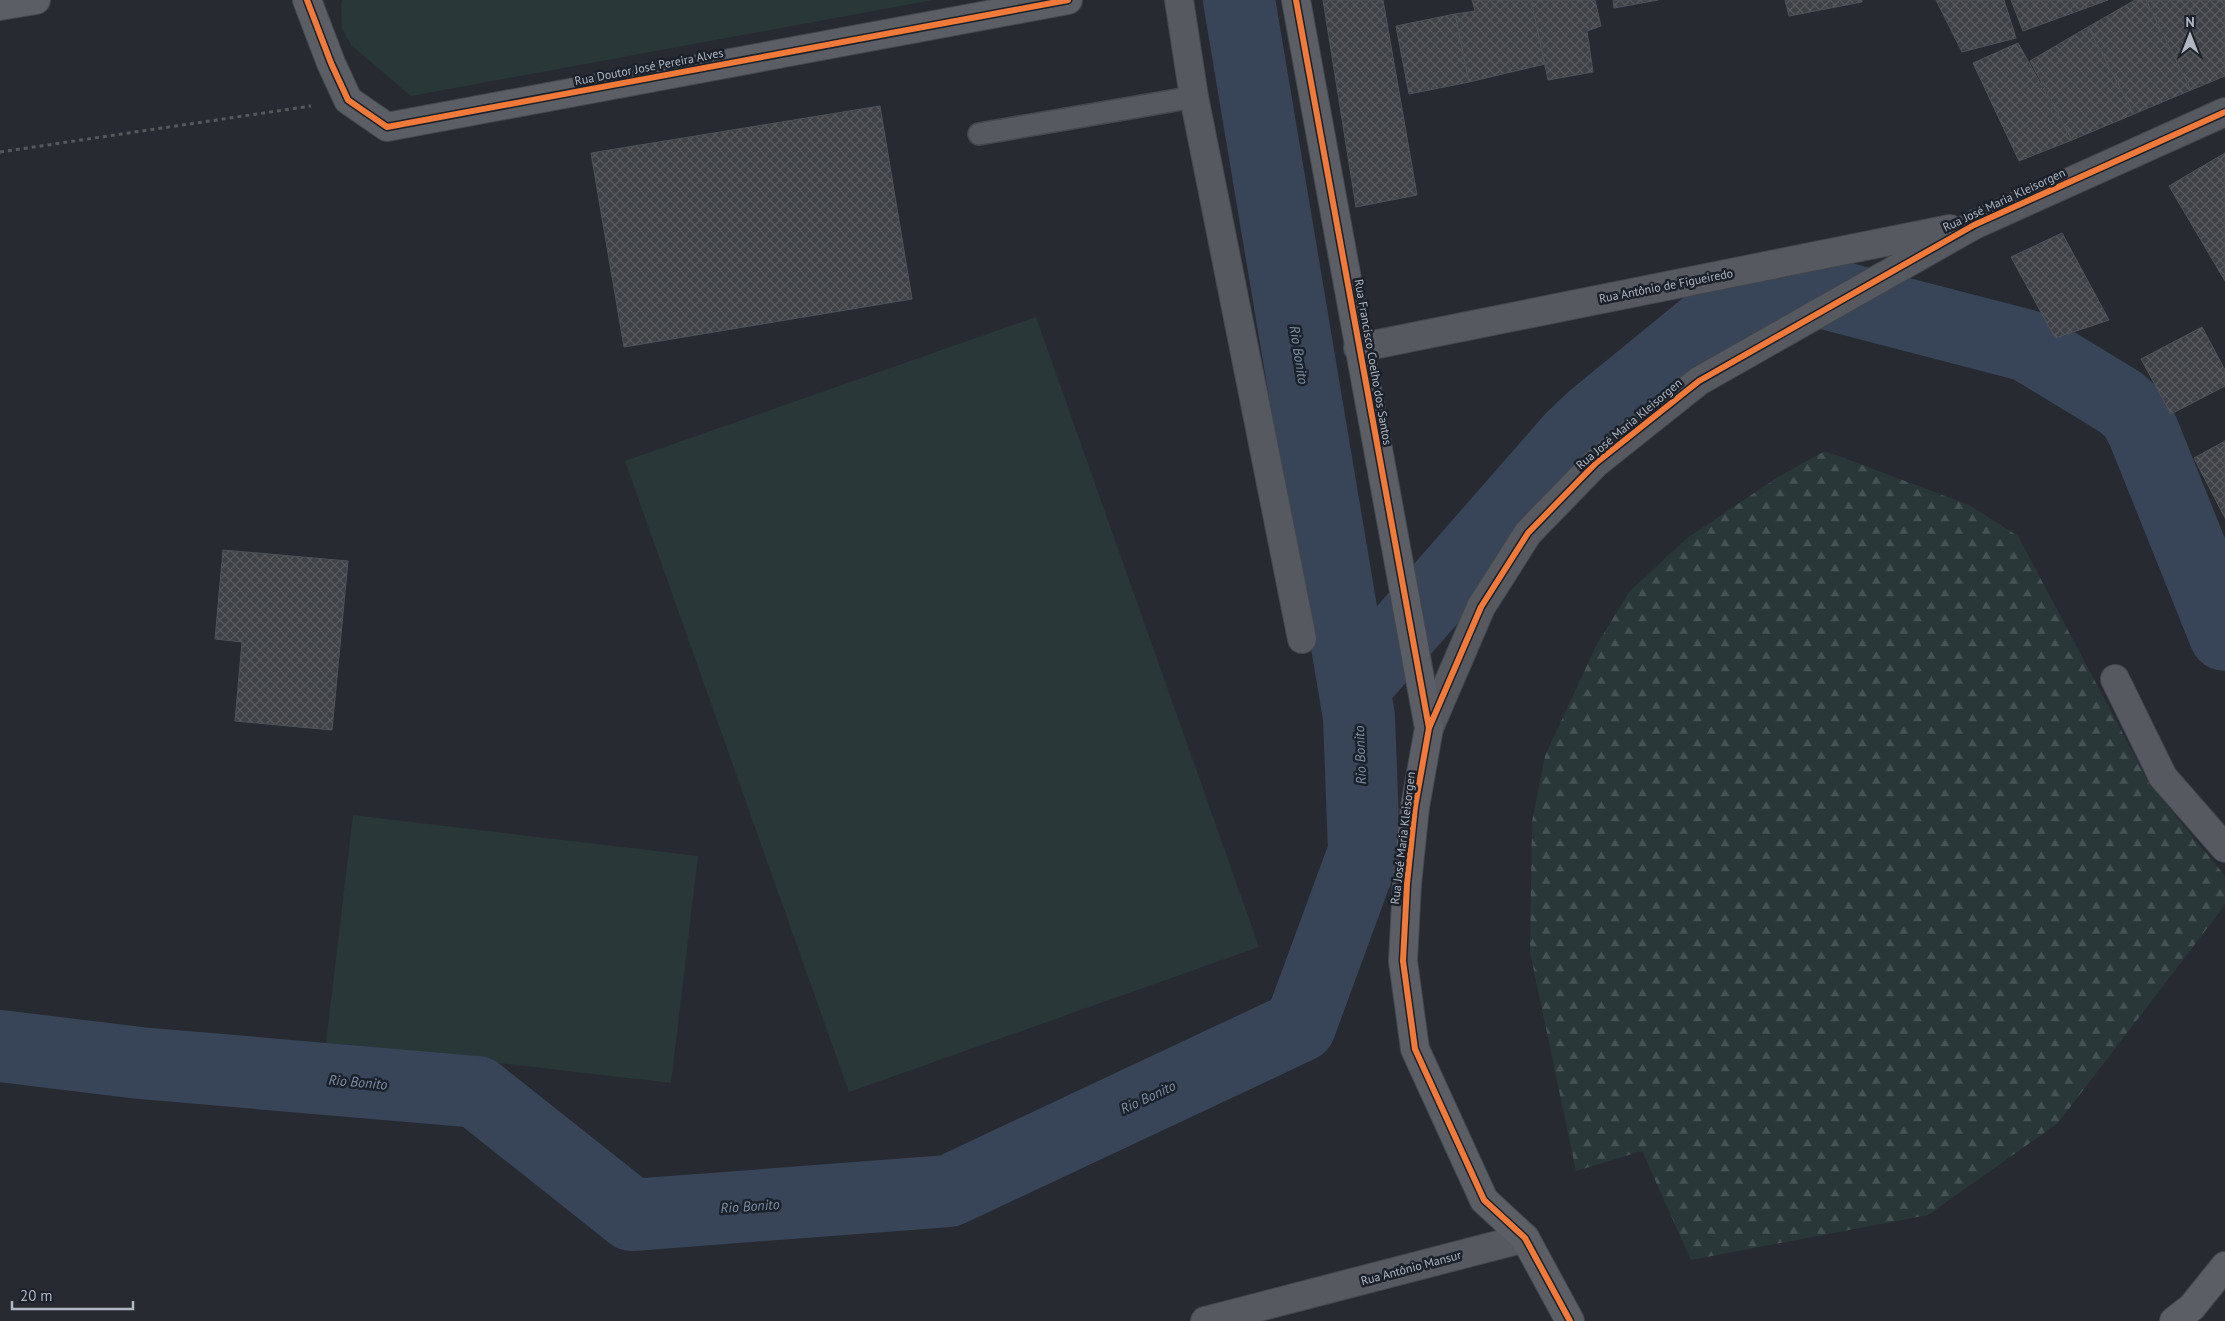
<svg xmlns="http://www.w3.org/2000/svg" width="2225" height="1321" font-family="'PT Sans',sans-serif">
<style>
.forest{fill:url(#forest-firs)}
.garden{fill:#293739}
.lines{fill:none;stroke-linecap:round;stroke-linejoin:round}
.river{stroke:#384458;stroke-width:72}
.building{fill:url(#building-cross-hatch);stroke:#4e5259}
.lane-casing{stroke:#44474c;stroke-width:24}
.street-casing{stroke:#44474c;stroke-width:30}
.secondary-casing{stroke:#44474c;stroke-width:30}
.path{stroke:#55595d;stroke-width:3;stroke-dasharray:4 4;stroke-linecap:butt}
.lane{stroke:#565960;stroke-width:21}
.street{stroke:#565960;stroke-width:28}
.secondary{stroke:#5b5e64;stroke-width:28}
.cycleway-casing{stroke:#1b212a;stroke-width:9}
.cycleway{stroke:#f17a3a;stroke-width:6}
.labels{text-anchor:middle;stroke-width:5;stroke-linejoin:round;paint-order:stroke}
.street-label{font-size:12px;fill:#b1b7c2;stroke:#1b212a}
.water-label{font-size:14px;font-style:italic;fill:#7c8da7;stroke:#1b212a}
</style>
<defs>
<pattern id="forest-firs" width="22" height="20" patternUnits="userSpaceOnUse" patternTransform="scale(1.25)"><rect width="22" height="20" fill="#293739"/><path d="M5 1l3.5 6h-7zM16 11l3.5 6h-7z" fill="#465254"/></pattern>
<pattern id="building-cross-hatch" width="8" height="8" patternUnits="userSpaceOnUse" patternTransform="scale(1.25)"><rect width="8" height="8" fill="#3e4146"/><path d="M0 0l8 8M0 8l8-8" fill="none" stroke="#585a5f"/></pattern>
</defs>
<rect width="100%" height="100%" fill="#272b31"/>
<path class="forest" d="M1825 451 1969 505 2018 536 2149 783 2225 876V905L2058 1123 1928 1215 1691 1260 1642 1151 1576 1171 1530 952 1532 822 1545 756 1596 646 1629 592 1686 539 1778 477Z"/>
<path class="garden" d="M343 0H933L411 96 351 45 342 28 341 4Z
M1036 317 1259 947 849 1092 625 461Z
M353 815 698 856 671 1083 326 1043Z"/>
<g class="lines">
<path class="river" d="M1356 685 1572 438 1593 418 1703 328 1735 309 1769 298 1796 292 1824 293 2028 346 2120 402 2134 414 2143 431 2225 635
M0 1046 140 1063 477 1092 632 1215 949 1191 1300 1026 1364 852 1359 717 1239 0"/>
</g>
<path class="building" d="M1323 0H1383L1417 195 1356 207Z
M1472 0H1531L1545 64 1469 82 1455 14 1475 11Z
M1531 0H1595L1601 26 1587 31 1593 72 1548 80Z
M1613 0H1658L1614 8Z
M1785 0H1862V2L1789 16Z
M1936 0H2004L2016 38 1962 52Z
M2011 0H2108L2023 31Z
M2135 0H2146L2191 90 2134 114 2088 27Z
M2146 0H2225V76L2191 90Z
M1455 14 1469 82 1409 94 1396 26Z
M2088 27 2134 114 2072 140 2030 61Z
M2018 43 2072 140 2019 161 1973 63Z
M880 106 912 299 624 347 591 153Z
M2225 153V281L2169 186Z
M2062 233 2109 320 2055 338 2011 257Z
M2202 327 2225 370V386L2171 414 2141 359Z
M2225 441V518L2194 458Z
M223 550 348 561 332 730 235 721 242 642 215 639Z"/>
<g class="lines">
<defs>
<path id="lane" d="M979 134 1194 97"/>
<path id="street" d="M1179 0 1194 97 1302 639
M1358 348 1950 229
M2115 679 2163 777 2225 848
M1429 728 1481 607 1528 533 1596 463 1699 381 1974 225 2225 112
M1205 1321 1525 1238"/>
<path id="secondary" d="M307 0 331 63 348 100 387 127 1068 0
M1296 0 1429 728 1415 807 1407 884 1403 961 1415 1049 1484 1200 1525 1238 1570 1321
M0 6 36 0
M2174 1321 2192 1307 2225 1266"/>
</defs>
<use href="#lane" class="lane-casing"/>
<use href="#street" class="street-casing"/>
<use href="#secondary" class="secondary-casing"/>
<path class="path" d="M0 152 311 106"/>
<use href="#lane" class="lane"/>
<use href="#street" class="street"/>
<use href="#secondary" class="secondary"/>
<defs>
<path id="cycleway" d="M307 0 331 63 348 100 387 127 1068 0
M1296 0 1429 728
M1570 1321 1525 1238 1484 1200 1415 1049 1403 961 1407 884 1415 807 1429 728 1481 607 1528 533 1596 463 1699 381 1974 225 2225 112"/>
</defs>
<use href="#cycleway" class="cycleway-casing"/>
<use href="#cycleway" class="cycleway"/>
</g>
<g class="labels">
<g class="street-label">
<text transform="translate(649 67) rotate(-11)" y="4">Rua Doutor José Pereira Alves</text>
<text transform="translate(2004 200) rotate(-25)" y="4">Rua José Maria Kleisorgen</text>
<text transform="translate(1666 286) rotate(-11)" y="4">Rua Antônio de Figueiredo</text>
<text transform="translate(1373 362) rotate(80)" y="4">Rua Francisco Coelho dos Santos</text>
<text transform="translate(1629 424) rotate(-40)" y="4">Rua José Maria Kleisorgen</text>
<text transform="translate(1403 838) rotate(-83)" y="4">Rua José Maria Kleisorgen</text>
<text transform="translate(1411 1268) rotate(-15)" y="4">Rua Antônio Mansur</text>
</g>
<g class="water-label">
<text transform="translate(1299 355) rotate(81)" y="5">Rio Bonito</text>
<text transform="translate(1360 755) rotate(-92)" y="5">Rio Bonito</text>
<text transform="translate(358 1082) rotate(5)" y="5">Rio Bonito</text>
<text transform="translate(1148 1097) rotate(-25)" y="5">Rio Bonito</text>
<text transform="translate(750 1206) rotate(-4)" y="5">Rio Bonito</text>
</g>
</g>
<g transform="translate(2190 35)" stroke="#1b212a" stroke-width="4" paint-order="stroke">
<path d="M0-4L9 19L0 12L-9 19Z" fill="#b1b7c2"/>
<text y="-8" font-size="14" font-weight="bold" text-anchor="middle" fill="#b1b7c2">N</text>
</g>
<path d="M12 1301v8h121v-8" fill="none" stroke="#b1b7c2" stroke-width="2.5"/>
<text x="20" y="1301" font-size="15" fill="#b1b7c2" stroke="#1b212a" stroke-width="4" paint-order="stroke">20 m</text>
</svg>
